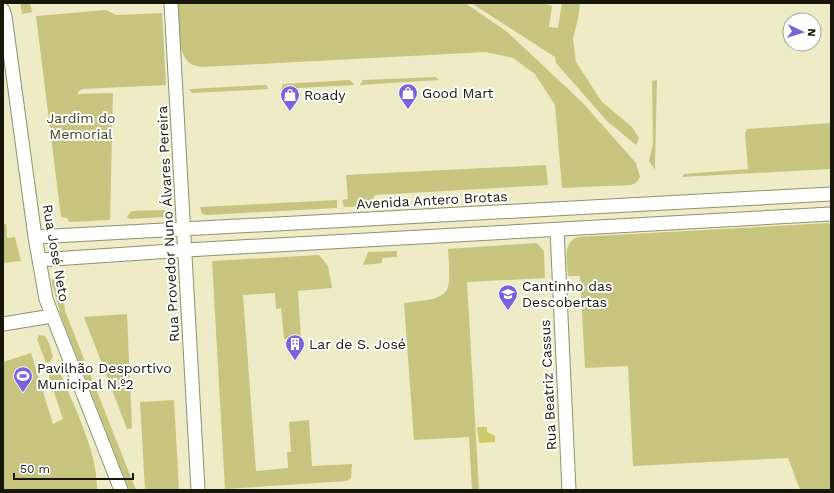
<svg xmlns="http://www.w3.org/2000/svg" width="834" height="493" font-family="'Work Sans',sans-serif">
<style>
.green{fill:#c6c47f}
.water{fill:#cdc966}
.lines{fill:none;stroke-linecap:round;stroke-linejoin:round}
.minor-casing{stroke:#91906e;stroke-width:15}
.minor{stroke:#fff;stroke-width:13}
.labels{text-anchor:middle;stroke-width:4;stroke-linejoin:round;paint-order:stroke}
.poi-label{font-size:14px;fill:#18180a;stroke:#fff;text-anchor:start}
.park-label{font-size:14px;fill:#454319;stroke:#fff}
.street-label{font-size:14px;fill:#18180a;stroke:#fff}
</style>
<rect width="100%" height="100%" fill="#edecc7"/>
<path class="green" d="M20 3H30L32 12 22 14Z
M178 3H465L506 31 582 102 636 163 640 177 636 183 631 185 562 188 555 105 535 74 513 58 486 52 202 67C198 66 193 66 190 63 175 51 179 21 178 3Z
M471 3H542L552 6 549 27 558 28 562 3H580L578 19 573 38 576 62 602 102 632 127 639 138 636 145 607 121 556 63 555 57Z
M106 10 116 15 162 13 166 85 82 89 78 92V94L113 93 110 220 69 222 67 218 61 217 36 16Z
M436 77 439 80 360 85 363 80Z
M350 80 355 85 281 89 283 84Z
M657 80 655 162V170L649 161 653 144 652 81Z
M266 85 269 89 192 93 189 89Z
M831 123V169L682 177 684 174 748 169 745 133 747 129Z
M546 165 548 185 375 195 369 206 344 207 342 200 348 199 346 175Z
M337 200V208L207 215 202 214 200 207Z
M165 210V217L130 219 127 217 131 211Z
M829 223 831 228V490H800L788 458 633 466 628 366 585 368 580 276H568C567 262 562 243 578 237Z
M3 224H6L7 238 15 237 21 261 3 263Z
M537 243 544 251 545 278 467 282 479 490H472L469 437 414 440 404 303C453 298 451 296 448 249Z
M397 251V257L382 258V263L363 265 368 252Z
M319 255 328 266 332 288 298 291 301 338 284 339 281 308 276 309 275 293 243 295 256 471 288 468 287 452H291L289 422 309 420 312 466 352 464 351 478 347 481 225 489 212 261Z
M62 278 65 311 136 490H129L61 316 52 284V279Z
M127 314 132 428 127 429 84 317Z
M39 335 45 336 49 343 53 357 50 362 46 363 37 339Z
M31 353 53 424 63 419 49 377 50 372 55 370 60 372C74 407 98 452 97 490H3V362Z
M174 400 179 490H145L140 402Z"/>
<path class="water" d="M477 427H487V432L495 436V442L479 443Z"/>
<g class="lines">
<defs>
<path id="minor" d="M171 3 198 490
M3 10 5 16 35 237 46 299 121 490
M557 230 569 490
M35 237 831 194
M39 260 186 250 831 214
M3 324 52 316"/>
</defs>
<use href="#minor" class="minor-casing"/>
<use href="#minor" class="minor"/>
</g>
<defs>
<symbol id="shop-pin" viewBox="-11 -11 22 30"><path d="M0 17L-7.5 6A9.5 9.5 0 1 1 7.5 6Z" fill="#7b62dd" stroke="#fff"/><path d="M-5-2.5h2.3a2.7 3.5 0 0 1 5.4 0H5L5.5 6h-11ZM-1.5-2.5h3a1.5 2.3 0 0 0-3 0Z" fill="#fff"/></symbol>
<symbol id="school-pin" viewBox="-11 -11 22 30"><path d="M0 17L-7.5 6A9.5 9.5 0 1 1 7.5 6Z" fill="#7b62dd" stroke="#fff"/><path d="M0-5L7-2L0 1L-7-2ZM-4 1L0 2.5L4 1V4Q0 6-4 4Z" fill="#fff"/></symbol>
<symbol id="building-pin" viewBox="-11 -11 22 30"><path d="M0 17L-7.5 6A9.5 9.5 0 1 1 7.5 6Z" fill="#7b62dd" stroke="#fff"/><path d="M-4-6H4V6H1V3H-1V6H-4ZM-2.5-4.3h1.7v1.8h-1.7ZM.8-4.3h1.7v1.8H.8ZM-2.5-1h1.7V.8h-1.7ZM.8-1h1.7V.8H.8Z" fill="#fff"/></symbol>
<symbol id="stadium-pin" viewBox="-11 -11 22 30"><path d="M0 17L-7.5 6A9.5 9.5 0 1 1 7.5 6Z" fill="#7b62dd" stroke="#fff"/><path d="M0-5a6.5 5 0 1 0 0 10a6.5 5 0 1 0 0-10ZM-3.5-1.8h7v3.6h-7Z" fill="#fff"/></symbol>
</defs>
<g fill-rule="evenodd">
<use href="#shop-pin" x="397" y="82" width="22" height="30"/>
<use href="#shop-pin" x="279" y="84" width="22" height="30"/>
<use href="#school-pin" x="497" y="283" width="22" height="30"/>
<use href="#building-pin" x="284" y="333" width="22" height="30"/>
<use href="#stadium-pin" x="12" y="365" width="22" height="30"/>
</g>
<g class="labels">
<g class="poi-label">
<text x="422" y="98">Good Mart</text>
<text x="304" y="100">Roady</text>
<text x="522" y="291">Cantinho das<tspan x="522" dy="16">Descobertas</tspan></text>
<text x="309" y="349">Lar de S. José</text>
<text x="37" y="373">Pavilhão Desportivo<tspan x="37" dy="16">Municipal N.º2</tspan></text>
</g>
<g class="park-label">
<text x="81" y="123">Jardim do<tspan x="81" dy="16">Memorial</tspan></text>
</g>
<g class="street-label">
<text transform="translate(432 200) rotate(-3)" y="5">Avenida Antero Brotas</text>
<text transform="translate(168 224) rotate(-93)" y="5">Rua Provedor Nuno Álvares Pereira</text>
<text transform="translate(56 253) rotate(80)" y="5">Rua José Neto</text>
<text transform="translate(548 385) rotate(-93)" y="5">Rua Beatriz Cassus</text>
</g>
</g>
<rect width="834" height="493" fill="none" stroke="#18180a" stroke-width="8"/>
<g transform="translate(802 32) rotate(94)"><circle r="19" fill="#ffffff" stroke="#a3a39d"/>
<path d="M0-3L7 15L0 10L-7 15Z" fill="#7b62dd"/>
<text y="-6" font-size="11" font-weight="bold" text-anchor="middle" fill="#18180a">N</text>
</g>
<path d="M14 473v6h119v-6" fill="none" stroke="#18180a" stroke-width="2"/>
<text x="20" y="473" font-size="12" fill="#18180a" stroke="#ffffff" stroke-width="3" paint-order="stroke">50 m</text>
</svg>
